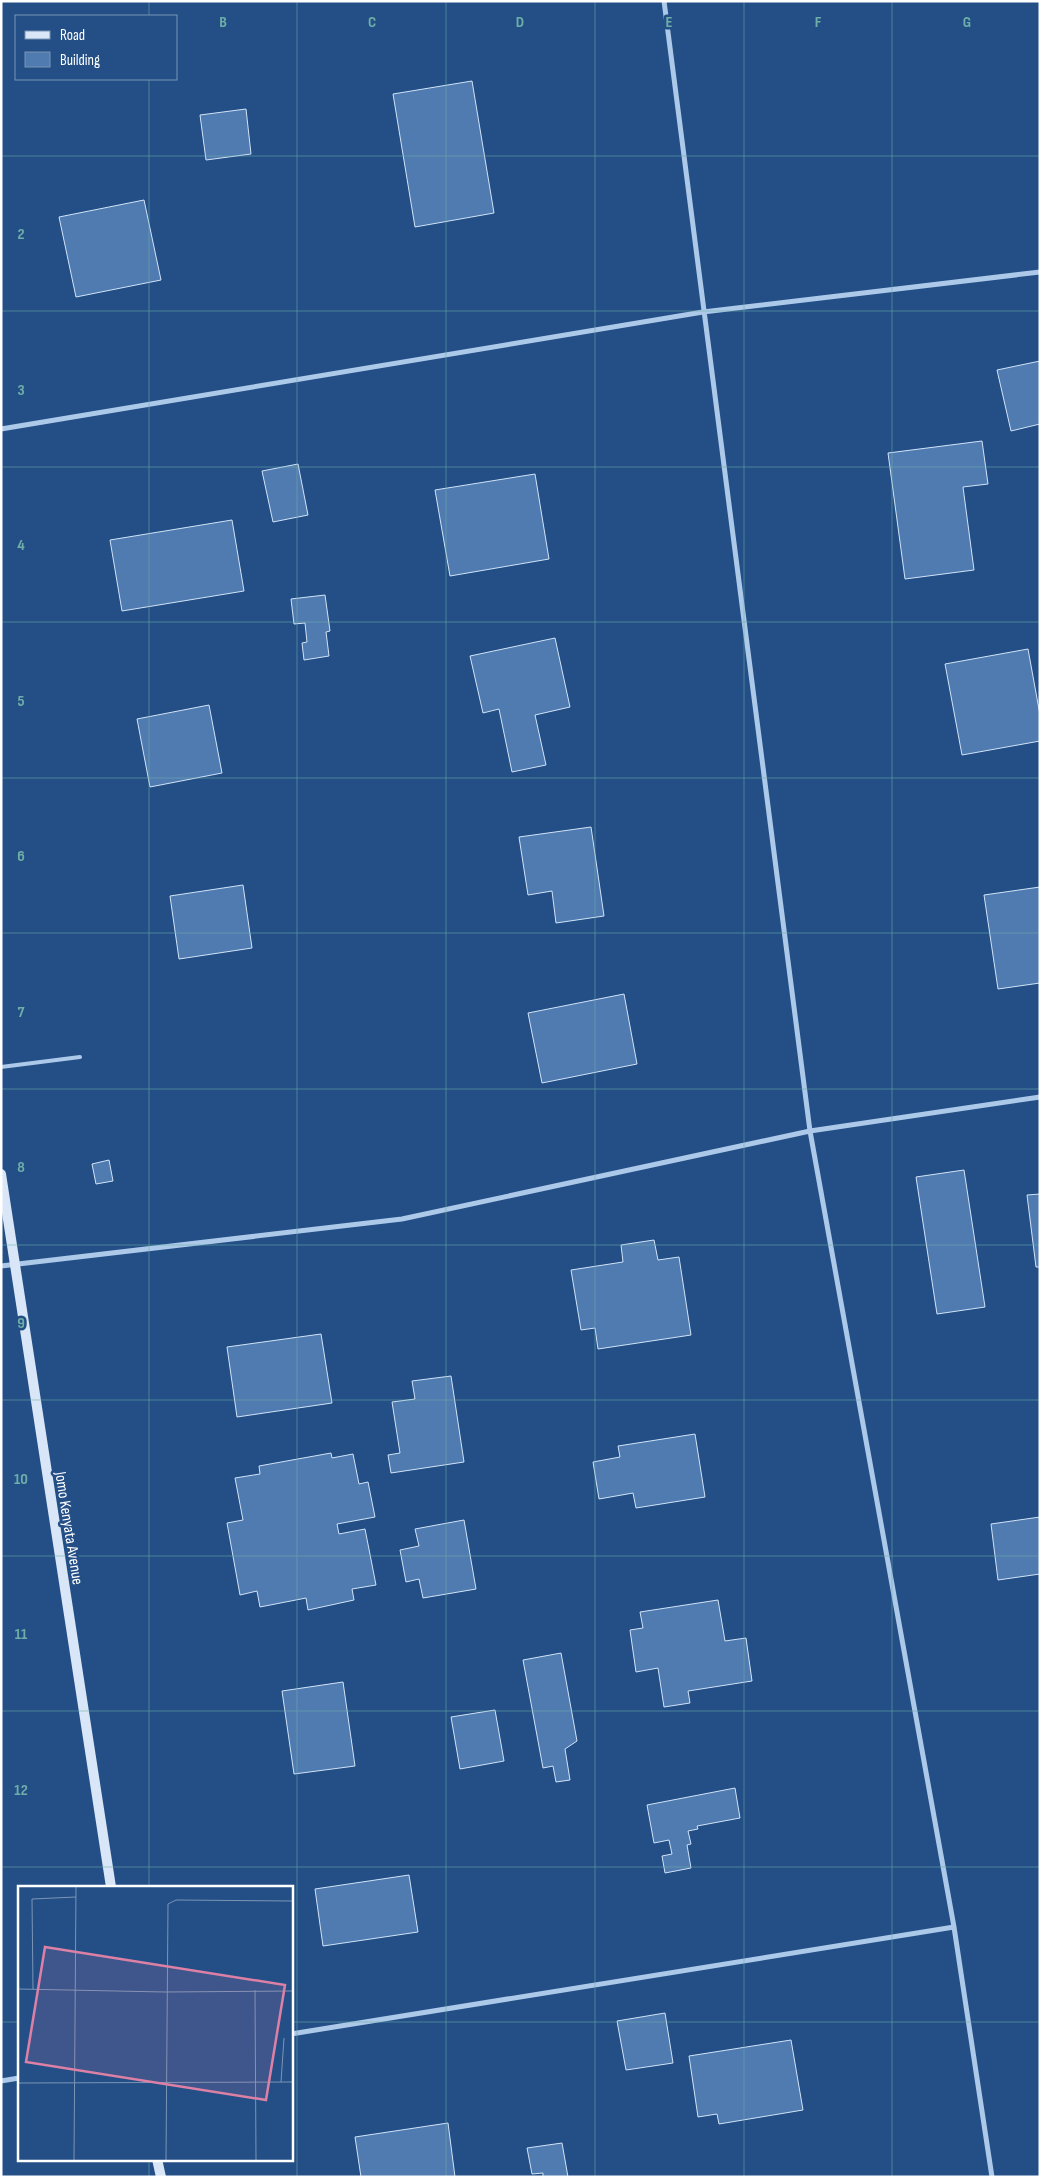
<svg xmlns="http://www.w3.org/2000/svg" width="1041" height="2178" font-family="'Sofia Sans Condensed',sans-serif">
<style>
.building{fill:#507bb0;stroke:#d1e3f7}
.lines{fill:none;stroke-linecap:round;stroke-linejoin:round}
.lane{stroke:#adc9e9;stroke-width:4}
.street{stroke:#adc9e9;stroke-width:5}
.secondary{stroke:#d8e6f7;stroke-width:10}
.grid{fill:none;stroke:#6fada8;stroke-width:1;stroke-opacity:0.55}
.labels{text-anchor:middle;stroke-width:5;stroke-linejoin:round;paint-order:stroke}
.street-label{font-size:16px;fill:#fff;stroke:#234f86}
.inset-road{fill:none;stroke:#7b95b6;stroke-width:1}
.view{fill:#dd80a5;fill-opacity:0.15;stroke:#dd80a5;stroke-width:2.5}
.inset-edge{fill:none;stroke:#fff;stroke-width:2.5}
.grid-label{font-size:16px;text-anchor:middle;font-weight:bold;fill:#6fada8;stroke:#234f86;stroke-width:5;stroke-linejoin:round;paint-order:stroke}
</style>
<rect width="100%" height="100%" fill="#234f86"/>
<path class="building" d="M472 81 494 213 415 227 393 94Z
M246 109 251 154 206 160 200 115Z
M144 200 161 280 76 297 59 217Z
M1040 361V424L1011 431 997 370Z
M982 441 988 484 963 487 974 570 905 579 888 453Z
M298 464 308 515 273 522 262 471Z
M535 474 549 559 450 576 435 490Z
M232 520 244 591 122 611 110 540Z
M325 595 330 631 326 632 329 656 304 660 302 643 307 642 305 623 294 624 291 599Z
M555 638 570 707 535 715 546 765 512 772 499 709 483 713 470 656Z
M1028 649 1040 715V741L962 755 945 664Z
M209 705 222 773 150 787 137 719Z
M591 827 604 916 556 923 552 891 528 895 519 837Z
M243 885 252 948 179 959 170 896Z
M1040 887V983L998 989 984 895Z
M624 994 637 1064 542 1083 528 1013Z
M109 1160 113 1181 96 1184 92 1164Z
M964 1170 985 1307 937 1314 916 1177Z
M1040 1194V1267H1036L1027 1195Z
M654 1240 658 1260 679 1257 691 1335 598 1349 595 1328 581 1330 571 1270 623 1262 621 1245Z
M321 1334 332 1403 237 1417 227 1347Z
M451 1376 464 1462 391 1473 388 1455 400 1453 392 1402 415 1399 412 1381Z
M695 1434 705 1497 636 1508 633 1493 599 1499 593 1462 620 1457 618 1446Z
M331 1453 332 1458 353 1454 359 1484 368 1482 375 1517 337 1524 339 1534 365 1529 376 1585 352 1589 354 1600 308 1610 306 1598 260 1607 257 1591 240 1595 227 1523 243 1520 235 1478 260 1474 259 1466Z
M1040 1517V1574L998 1580 991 1524Z
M464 1520 476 1589 423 1598 419 1579 406 1582 400 1550 419 1546 415 1529Z
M718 1600 725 1641 746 1638 752 1681 688 1691 690 1703 664 1707 658 1668 636 1672 630 1630 643 1628 640 1612Z
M561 1653 577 1741 565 1749 570 1780 556 1782 553 1766 543 1768 523 1660Z
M343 1682 355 1766 294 1774 282 1691Z
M495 1710 504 1761 460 1769 451 1717Z
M735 1788 740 1818 697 1826 698 1829 688 1831 691 1844 687 1845 691 1868 665 1873 662 1856 672 1854 669 1840 654 1843 647 1805Z
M409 1875 418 1932 323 1946 315 1889Z
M665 2013 673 2063 626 2070 617 2021Z
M791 2040 803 2110 719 2124 717 2114 698 2117 689 2056Z
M448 2123 455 2177H361L355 2137Z
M562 2143 568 2177H543V2173L532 2174 527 2148Z"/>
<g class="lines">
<path class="lane" d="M1 1067 80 1057"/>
<path class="street" d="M664 1 810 1131 954 1927 992 2177
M1 429 703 312 1040 272
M1 1266 402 1219 810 1131 1040 1097
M291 2034 954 1927
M1 2081 19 2078"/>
<path class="secondary" d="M1 1174 111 1887
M157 2159 161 2177"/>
</g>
<path class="grid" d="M149 1V16M297 1V2177M446 1V2177M595 1V2177M744 1V2177M892 1V2177M149 79V1887M1 156H1040M1 311H1040M1 467H1040M1 622H1040M1 778H1040M1 933H1040M1 1089H1040M1 1245H1040M1 1400H1040M1 1556H1040M1 1711H1040M1 1867H1040M1 2022H19M291 2022H1040M149 2159V2177"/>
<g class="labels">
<g class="street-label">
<text transform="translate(70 1528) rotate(81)" y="6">Jomo Kenyata Avenue</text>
</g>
</g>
<g transform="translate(18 1886)">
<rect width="275" height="275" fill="#234f86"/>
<path class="inset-road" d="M0 103 147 106 275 105M15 103 14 13 58 11M237 104 238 274M263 196 266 152M0 197 275 196M56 274 58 1M148 274 150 18 158 14 275 15"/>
<path class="view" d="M27 61 267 99 248 214 8 176Z"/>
<rect width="275" height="275" class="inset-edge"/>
</g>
<g class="grid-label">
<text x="223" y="27">B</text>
<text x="372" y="27">C</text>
<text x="520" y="27">D</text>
<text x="669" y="27">E</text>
<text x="818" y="27">F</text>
<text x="967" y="27">G</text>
<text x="21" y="239">2</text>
<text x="21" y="395">3</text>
<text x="21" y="550">4</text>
<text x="21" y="706">5</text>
<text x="21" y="861">6</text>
<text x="21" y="1017">7</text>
<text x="21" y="1172">8</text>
<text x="21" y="1328">9</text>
<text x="21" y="1484">10</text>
<text x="21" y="1639">11</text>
<text x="21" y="1795">12</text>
</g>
<rect width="1041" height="2178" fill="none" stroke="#ffffff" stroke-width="5"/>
<rect x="15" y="15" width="162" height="65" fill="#234f86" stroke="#7b95b6"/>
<rect x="25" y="31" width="25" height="8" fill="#d8e6f7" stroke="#7b95b6"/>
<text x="60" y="40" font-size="15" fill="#ffffff">Road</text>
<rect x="25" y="52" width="25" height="15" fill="#507bb0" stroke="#7b95b6"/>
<text x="60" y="65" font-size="15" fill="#ffffff">Building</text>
</svg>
